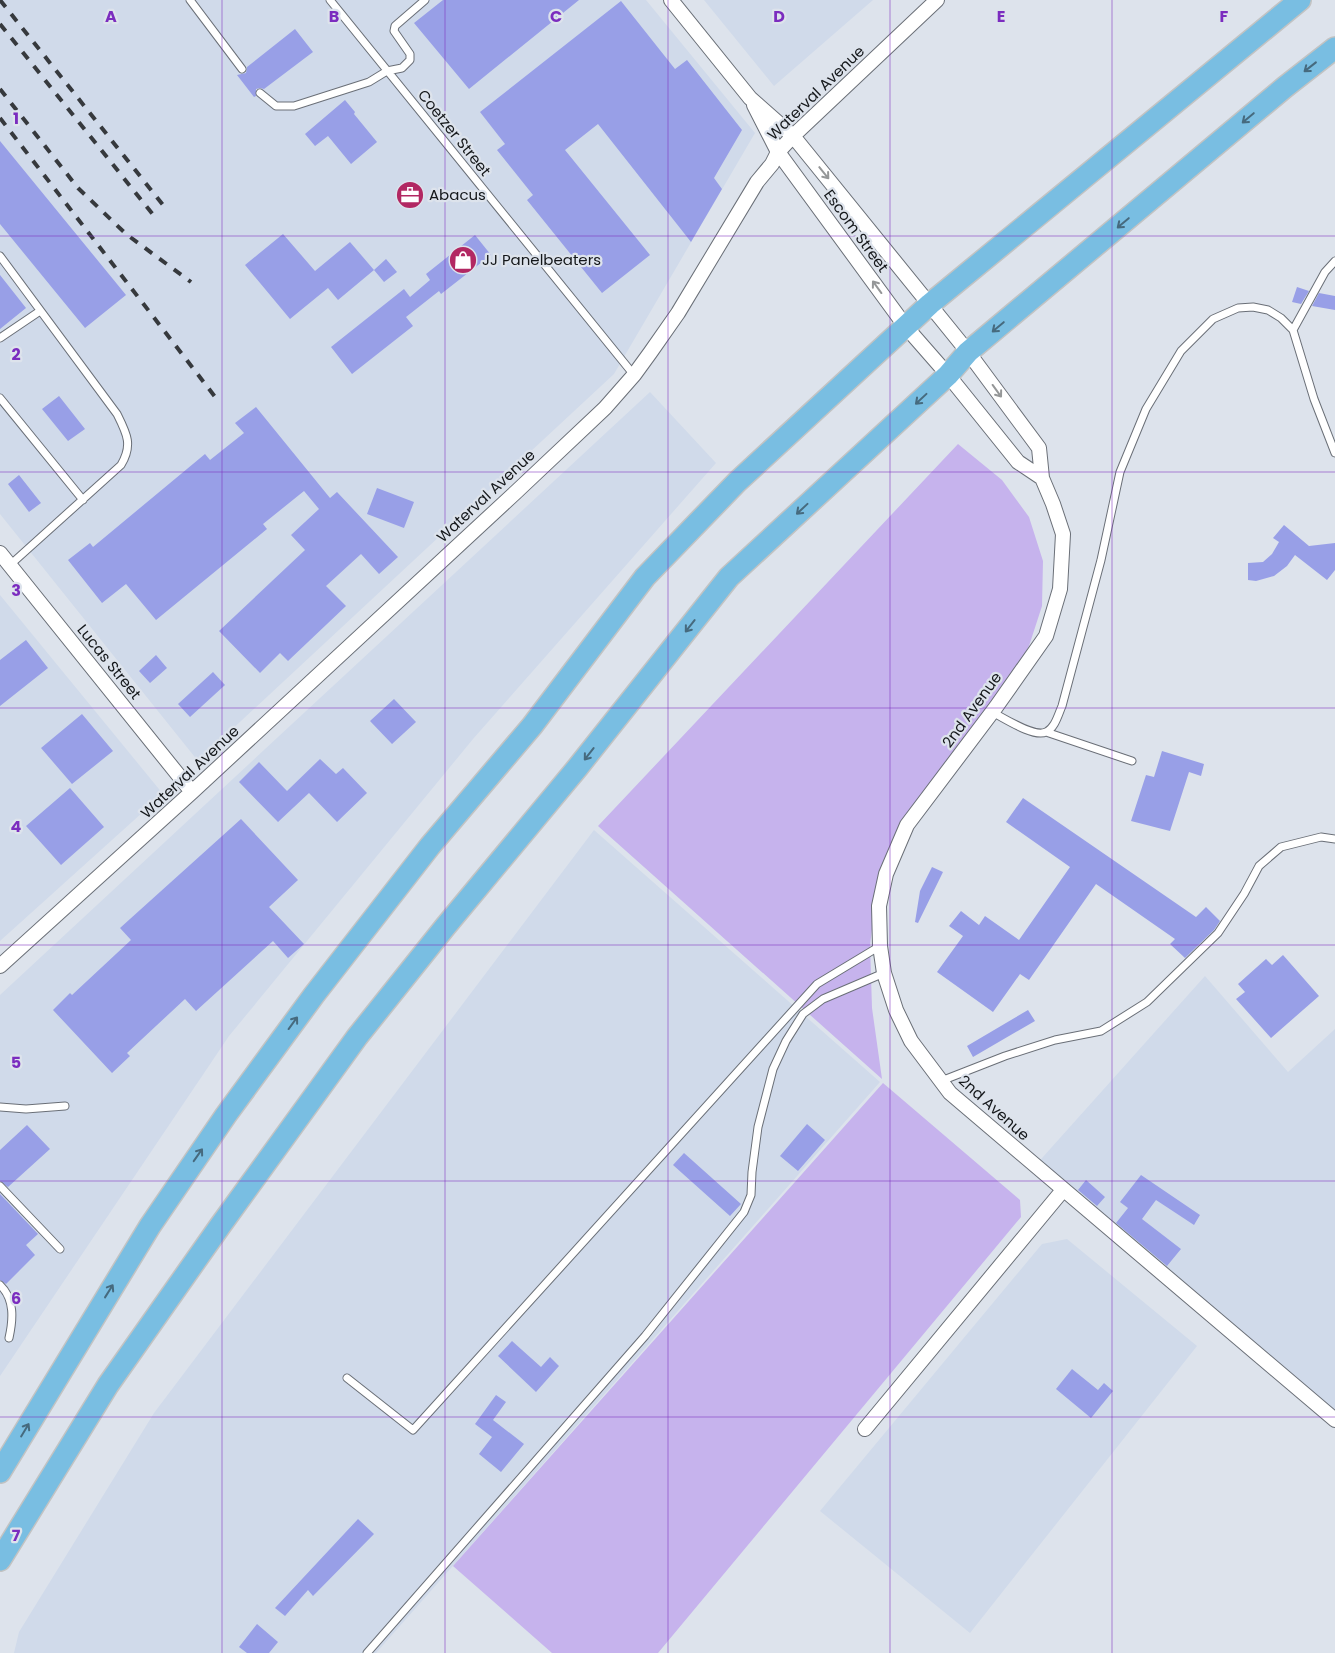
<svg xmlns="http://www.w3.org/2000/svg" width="1335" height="1653" font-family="Poppins,sans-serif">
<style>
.built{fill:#d0daea}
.green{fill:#c6b3ed}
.building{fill:#989fe7}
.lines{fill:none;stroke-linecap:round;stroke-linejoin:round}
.lane-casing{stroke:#6a6f77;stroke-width:9}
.street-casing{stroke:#6a6f77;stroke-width:16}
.primary-casing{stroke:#c2c3c3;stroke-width:24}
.lane{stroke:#fff;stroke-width:7}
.street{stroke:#fff;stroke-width:14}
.primary{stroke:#79bee2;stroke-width:21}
.rail{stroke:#36393d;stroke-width:4;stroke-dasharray:9 9;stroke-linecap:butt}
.oneway{stroke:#466a7e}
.oneway2{stroke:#959798}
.grid{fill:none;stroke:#7b2cbf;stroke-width:1;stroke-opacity:0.55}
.labels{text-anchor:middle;stroke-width:4.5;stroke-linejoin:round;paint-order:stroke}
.street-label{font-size:15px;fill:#14171a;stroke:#dde3ec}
.poi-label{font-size:15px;fill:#14171a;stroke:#dde3ec;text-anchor:start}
.grid-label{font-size:16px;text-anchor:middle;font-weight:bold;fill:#7b2cbf;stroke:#dde3ec;stroke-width:4.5;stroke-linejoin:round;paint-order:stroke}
</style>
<rect width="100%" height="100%" fill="#dde3ec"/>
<path class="built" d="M0 0H646L755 133 614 374 198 761 0 514Z
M704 0H873L774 86Z
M650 392 716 463 473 739 229 1036 0 1376V995Z
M0 595 163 794 0 941Z
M594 830 880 1082 376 1653H14L19 1632 154 1413Z
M1205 976 1288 1072 1335 1029V1423L1034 1167Z
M1067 1239 1197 1346 970 1633 820 1511 1042 1244Z"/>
<path class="green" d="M958 444 1002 480 1029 517 1043 561 1042 606 1029 646 1011 680 894 848 877 891 870 945 872 1008 882 1079 598 826Z
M883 1083 1020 1200 1021 1217 658 1653H552L453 1566Z"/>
<path class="building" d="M443 0H579L469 89 414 23Z
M621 1 675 69 687 60 742 130 714 178 722 189 691 242 598 124 565 150 650 255 602 293 527 200 533 195 497 150 505 144 480 112Z
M295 29 313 52 264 89 260 88 256 89V96L254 97 237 75 246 73 247 67Z
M345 100 355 112 354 114 377 142 351 164 328 136 315 146 305 134Z
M0 141 126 295 85 328 0 224Z
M283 234 315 271 350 242 374 270 338 300 328 288 290 319 245 265Z
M475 235 491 255 441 294 439 291 406 317 413 326 352 374 331 347 404 289 410 297 430 280 426 274Z
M386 259 397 272 384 282 374 270Z
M0 275 26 308 0 329Z
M1297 287 1309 291 1301 304 1292 302Z
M1319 293 1335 296V310L1312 306Z
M59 396 85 429 68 441 42 409Z
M256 407 330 498 337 492 398 557 379 574 361 554 326 586 346 606 288 661 280 653 260 673 219 631 305 550 291 535 319 509 304 491 263 524 267 529 156 620 126 584 102 603 68 560 90 543 93 547 205 454 210 460 244 433 235 423Z
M19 475 41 503 29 512 8 484Z
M377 488 414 502 404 528 367 514Z
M1284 525 1309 546 1335 543V570L1327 580 1295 555 1287 566 1274 576 1256 581 1248 580V563L1263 562 1272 554 1279 542 1273 538Z
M26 640 48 668 0 706V660Z
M156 655 167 668 150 683 139 671Z
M213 672 225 685 190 717 178 704Z
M394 699 416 722 392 744 370 721Z
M82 714 113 751 72 784 41 748Z
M1162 751 1204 764 1201 776 1189 772 1170 831 1131 821 1146 775 1154 777Z
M320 759 336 774 343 768 367 793 337 822 309 793 278 822 239 782 259 762 287 791Z
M70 788 104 827 61 865 26 826Z
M1023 798 1196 917 1206 907 1220 921 1214 930 1185 958 1170 944 1175 939 1096 884 1029 980 1020 974 993 1012 937 972 963 936 949 926 961 911 979 925 985 916 1019 940 1070 867 1006 822Z
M241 819 298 880 269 907 304 944 288 958 273 941 196 1011 185 999 127 1053 130 1056 112 1073 53 1010 70 993 72 995 131 940 120 928Z
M932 867 943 872 918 923 915 922 920 891Z
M1283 955 1319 996 1271 1038 1236 999 1245 992 1238 984 1266 959 1272 965Z
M1028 1010 1035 1021 973 1057 967 1046Z
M807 1124 825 1140 798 1171 780 1156Z
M27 1125 50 1149 8 1187 0 1181V1150Z
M684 1153 741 1204 730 1216 673 1165Z
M1141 1175 1200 1215 1194 1225 1156 1200 1142 1219 1181 1249 1167 1266 1116 1223 1128 1208 1120 1202Z
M1086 1180 1105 1197 1097 1206 1078 1190Z
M0 1194 38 1234 26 1245 35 1255 6 1284 0 1280Z
M512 1341 541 1367 550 1357 559 1366 536 1392 498 1356Z
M1072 1369 1098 1390 1104 1383 1113 1391 1091 1418 1056 1389Z
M496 1395 506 1402 493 1420 524 1444 501 1472 479 1454 492 1437 475 1424Z
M358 1519 374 1534 313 1596 308 1590 285 1616 275 1608Z
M257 1624 278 1642 269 1653H247L239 1647Z"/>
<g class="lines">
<defs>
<path id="lane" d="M190 0 242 69
M330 0 634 375
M260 93 276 106H294L369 82 387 71 402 68 410 60V54L394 31 395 26 425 0
M0 256 117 414C127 434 133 445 121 465L10 565
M1293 330 1325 272 1335 261
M0 338 40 311
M0 398 83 500
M992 712C1004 718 1034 738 1046 732 1055 728 1058 715 1062 706L1101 560 1120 472 1146 409 1181 351 1213 319 1238 308 1253 307 1268 310 1281 318 1293 330 1314 399 1335 453
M1046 732 1132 761
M941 1081 1005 1056 1055 1040 1101 1031 1147 1002 1218 933 1244 894 1259 866 1281 847 1321 837 1335 839
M0 1107 26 1109 65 1106
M0 1186 60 1249
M0 1285C15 1299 13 1320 9 1338
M347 1378 413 1430 817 984 880 946
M367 1653 645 1336 744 1212 751 1195 752 1172 758 1127 773 1069 786 1041 803 1014 823 999 884 973"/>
<path id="street" d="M671 0 750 98 793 136 968 352 1039 448 1042 478 1053 504 1063 534 1060 589 1046 636 996 707 907 825 886 874 879 906 880 946 884 973 896 1010 911 1041 950 1093 1335 1420
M754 105 778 152 906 327 948 375 1018 462 1042 478
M0 553 192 792
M0 966 192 792 516 492 605 408 634 375 650 353 678 313 757 182 772 164 778 152 793 136 937 0
M865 1429 1063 1190"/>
<path id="primary" d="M0 1472 150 1226 226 1115 314 995 430 846 532 726 645 577 737 482 930 304 1300 0
M0 1560 108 1385 220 1226 357 1037 445 927 578 767 729 577 948 375 968 352 1285 87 1335 48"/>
</defs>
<use href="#lane" class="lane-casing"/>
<use href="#street" class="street-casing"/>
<use href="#primary" class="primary-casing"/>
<use href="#lane" class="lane"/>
<use href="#street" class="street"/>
<use href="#primary" class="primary"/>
<path class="rail" d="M0 0 167 210
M0 24 155 217
M0 89 78 188 126 234 191 282
M0 118 216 398"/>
</g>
<defs><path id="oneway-shaft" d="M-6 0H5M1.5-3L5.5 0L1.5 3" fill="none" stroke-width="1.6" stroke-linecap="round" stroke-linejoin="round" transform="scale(1.25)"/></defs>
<g class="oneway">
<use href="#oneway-shaft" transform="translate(1310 67) rotate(142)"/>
<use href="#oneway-shaft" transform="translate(1248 118) rotate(140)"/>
<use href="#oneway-shaft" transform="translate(1123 223) rotate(140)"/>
<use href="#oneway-shaft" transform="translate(998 327) rotate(140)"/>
<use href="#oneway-shaft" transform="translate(921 399) rotate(137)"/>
<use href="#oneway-shaft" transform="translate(802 509) rotate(137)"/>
<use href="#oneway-shaft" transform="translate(690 626) rotate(128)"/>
<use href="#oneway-shaft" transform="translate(589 754) rotate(128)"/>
<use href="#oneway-shaft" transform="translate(293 1023) rotate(-54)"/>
<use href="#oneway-shaft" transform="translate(198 1155) rotate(-55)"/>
<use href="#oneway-shaft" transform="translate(109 1291) rotate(-58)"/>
<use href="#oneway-shaft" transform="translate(25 1430) rotate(-59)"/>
</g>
<g class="oneway2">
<use href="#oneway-shaft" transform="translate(824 173) rotate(51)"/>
<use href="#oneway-shaft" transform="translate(877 287) rotate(-126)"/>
<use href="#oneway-shaft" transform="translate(997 391) rotate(54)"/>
</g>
<path class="grid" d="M222 0V1653M445 0V1653M668 0V1653M890 0V1653M1112 0V1653M0 236H1335M0 472H1335M0 708H1335M0 945H1335M0 1181H1335M0 1417H1335"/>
<defs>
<symbol id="office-disc" viewBox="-11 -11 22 22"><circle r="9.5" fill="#b22762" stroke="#dde3ec"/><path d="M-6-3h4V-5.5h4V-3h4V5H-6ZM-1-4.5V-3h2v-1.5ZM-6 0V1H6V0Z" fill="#fff"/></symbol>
<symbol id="shop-disc" viewBox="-11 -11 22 22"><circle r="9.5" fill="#b22762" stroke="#dde3ec"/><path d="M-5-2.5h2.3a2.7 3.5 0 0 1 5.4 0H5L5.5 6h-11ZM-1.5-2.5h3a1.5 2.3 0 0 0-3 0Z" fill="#fff"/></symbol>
</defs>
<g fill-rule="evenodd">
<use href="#office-disc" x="394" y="179" width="32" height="32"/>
<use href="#shop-disc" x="447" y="244" width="32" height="32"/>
</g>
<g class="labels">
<g class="street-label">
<text transform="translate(816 93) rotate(-44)" y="5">Waterval Avenue</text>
<text transform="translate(454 133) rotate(51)" y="5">Coetzer Street</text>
<text transform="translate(856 231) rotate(54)" y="5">Escom Street</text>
<text transform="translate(486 496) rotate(-43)" y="5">Waterval Avenue</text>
<text transform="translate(109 662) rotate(51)" y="5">Lucas Street</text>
<text transform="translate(972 710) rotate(-54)" y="5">2nd Avenue</text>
<text transform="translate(190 772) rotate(-43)" y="5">Waterval Avenue</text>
<text transform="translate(994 1108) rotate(42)" y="5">2nd Avenue</text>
</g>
<g class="poi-label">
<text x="429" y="200">Abacus</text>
<text x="482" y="265">JJ Panelbeaters</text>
</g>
</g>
<g class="grid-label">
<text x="111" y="22">A</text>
<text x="334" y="22">B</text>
<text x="556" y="22">C</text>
<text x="779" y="22">D</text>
<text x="1001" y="22">E</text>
<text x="1224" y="22">F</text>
<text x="16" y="124">1</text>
<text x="16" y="360">2</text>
<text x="16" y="596">3</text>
<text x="16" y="832">4</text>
<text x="16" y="1068">5</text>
<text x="16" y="1304">6</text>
<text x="16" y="1541">7</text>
</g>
</svg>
